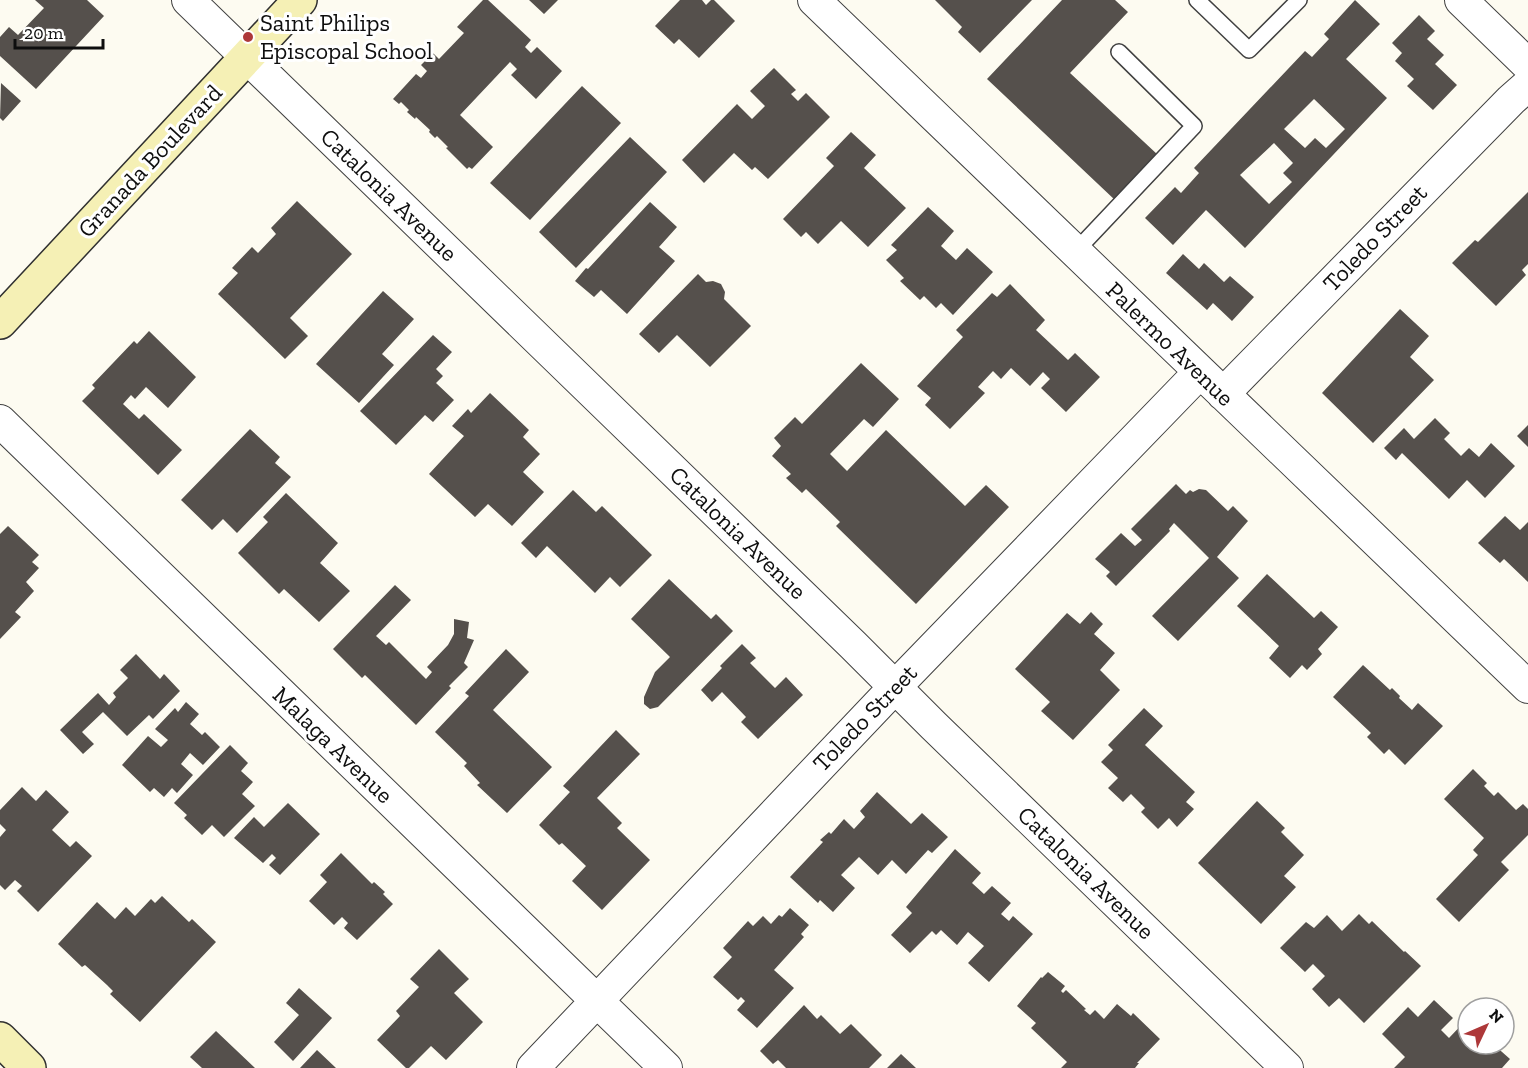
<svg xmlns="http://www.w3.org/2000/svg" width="1528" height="1068" font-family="'Zilla Slab',serif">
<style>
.building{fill:#55504c;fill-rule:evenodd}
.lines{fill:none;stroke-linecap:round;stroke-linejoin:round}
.lane-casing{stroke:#414141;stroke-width:18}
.street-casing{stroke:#414141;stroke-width:34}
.secondary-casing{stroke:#303030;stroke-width:36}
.lane{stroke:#fff;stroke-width:15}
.street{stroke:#fff;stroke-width:32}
.secondary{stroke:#f5f0b5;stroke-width:33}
.poi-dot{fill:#ad3839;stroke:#fff;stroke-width:2}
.labels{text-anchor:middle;stroke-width:6;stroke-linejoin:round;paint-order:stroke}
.poi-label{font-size:24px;fill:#0e0e0e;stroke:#fff;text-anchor:start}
.street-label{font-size:24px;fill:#0e0e0e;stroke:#fff}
</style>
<rect width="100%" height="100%" fill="#fdfbf1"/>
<path class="building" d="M35 0H87L104 16 36 89 0 56V37L9 27 18 35 44 8Z
M483 0H488L531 40 525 47 531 53 537 47 562 71 536 99 511 75 517 69 510 62 460 115 493 147 472 169 469 167 467 169 446 148 448 147 437 136 435 138 429 132 430 130 416 117 415 119 407 112 409 110 401 102 399 104 393 99 416 74 421 78 427 71 421 65 433 53 439 59 464 33 457 27Z
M529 0H558L544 14Z
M680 0H702L706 5 711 0H714L735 21 699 58 679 39 674 44 655 26Z
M935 0H1032L980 53 958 32 962 27Z
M1062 0H1115L1128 12 1070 73 1158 155 1116 201 987 79Z
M1355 0 1380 24 1346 59 1387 98 1245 248 1206 210 1173 245 1145 218 1175 187 1181 193 1199 173 1194 168 1305 51 1312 57 1329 39 1324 34ZM1314 99 1345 129 1326 148 1315 138 1305 148 1284 129ZM1274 143 1293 163 1283 173 1292 182 1269 204 1240 175Z
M1419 15 1435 31 1427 39 1444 55 1435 64 1457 85 1433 110 1407 86 1414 79 1395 61 1402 53 1392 43Z
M774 68 796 90 791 94 798 101 806 93 830 117 768 179 755 167 752 170 734 153 704 183 682 160 737 104 752 119 765 106 750 91Z
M1 83 21 101 3 121 0 118Z
M582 86 621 123 530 220 490 183Z
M851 132 876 155 864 168 906 208 868 247 841 221 818 244 806 232 801 237 783 219 834 166 826 158Z
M630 137 667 172 576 268 539 232Z
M1528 192V264L1522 270 1526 275 1496 306 1452 263 1475 240 1478 242Z
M297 201 352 254 290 318 308 336 285 359 218 294 238 273 232 268 252 247 258 253 276 234 271 228Z
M650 202 677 227 659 247 675 261 627 314 601 290 594 297 575 281 586 268 588 269Z
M928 207 954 231 941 246 956 260 967 248 993 272 953 315 941 303 936 308 924 296 920 300 900 281 904 278 886 260 897 250 891 245Z
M1183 254 1199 269 1204 263 1224 282 1230 276 1254 297 1232 321 1213 303 1207 310 1166 273Z
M698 274 706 282 713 281 721 284 725 292 724 299 751 326 710 367 677 335 659 353 639 334Z
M1010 284 1045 320 1036 330 1068 360 1075 353 1100 377 1066 412 1041 388 1050 379 1043 372 1030 386 1011 368 1001 379 993 371 978 387 985 393 950 429 925 405 931 398 917 386 963 337 956 330 992 293 997 297Z
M383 291 414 319 382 354 394 365 359 403 316 364Z
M1400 309 1429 336 1410 357 1434 380 1373 443 1322 393Z
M149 331 196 377 168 408 146 387 135 399 131 395 123 404 139 419 144 414 182 450 158 475 82 401 95 388 92 385 134 341 137 344Z
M433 335 452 352 436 369 443 376 436 383 454 400 433 422 425 415 396 445 360 411Z
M861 363 899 399 873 427 864 419 830 454 847 471 886 430 965 506 986 485 1009 507 916 604 836 526 840 522 806 489 802 493 786 478 791 474 772 456 781 446 774 438 795 417 802 424Z
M490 393 529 430 523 437 540 454 523 472 544 492 512 526 488 504 475 517 429 474 464 436 452 426 468 409 471 413Z
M1435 418 1450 433 1444 439 1461 456 1469 448 1479 457 1491 443 1515 466 1485 498 1467 480 1449 499 1402 453 1396 460 1384 448 1404 428 1414 439Z
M1528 425V447L1517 436Z
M250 429 280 457 275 463 291 477 237 533 223 519 212 530 181 500Z
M1176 484 1186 494 1190 490 1193 492 1199 489 1206 490 1228 511 1233 506 1248 521 1217 557 1239 578 1178 641 1152 616 1209 558 1174 523 1169 529 1170 531 1116 586 1106 576 1110 572 1095 559 1121 533 1135 546 1142 540 1131 529Z
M573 490 596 512 602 506 652 555 620 587 610 577 595 593 547 546 536 558 521 543Z
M286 493 338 543 320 563 350 591 319 622 284 589 279 594 238 553 268 522 263 517Z
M1505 516 1520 530 1528 522V582L1504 559 1500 563 1478 543Z
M8 526 39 555 32 562 39 568 26 582 34 591 15 612 21 617 0 639V534Z
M1267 574 1314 618 1321 611 1338 627 1318 649 1322 654 1307 670 1302 665 1290 678 1269 658 1279 646 1237 606Z
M669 579 711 619 716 614 733 631 658 707 650 709 644 704V697L655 672 670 657 631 619Z
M395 585 411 600 376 636 386 645 389 642 426 679 432 672 427 667 448 645 454 634V619L469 622 467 638 474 640 464 663 468 667 449 686 451 688 416 725 365 675 362 678 333 649Z
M1091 612 1103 624 1094 634 1115 653 1100 670 1120 690 1073 740 1041 711 1050 702 1015 669 1067 613 1080 624Z
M742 644 756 658 750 663 775 688 786 677 803 695 758 739 741 722 746 717 722 692 712 702 701 690 722 668 720 666Z
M506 649 529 672 493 710 552 767 507 813 477 785 480 783 464 766 467 763 435 732 469 696 465 693Z
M136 654 160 679 164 674 180 691 153 719 149 715 127 736 103 712 82 732 94 744 83 754 60 730 98 693 109 705 116 697 113 693 128 678 120 670Z
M1363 665 1390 690 1392 688 1400 696 1399 698 1412 710 1418 703 1443 726 1405 765 1389 749 1384 754 1367 737 1371 733 1333 697Z
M186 702 199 714 190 724 202 735 205 732 220 747 203 765 190 753 181 764 193 775 177 793 172 788 164 797 154 788 150 792 122 765 148 736 161 747 168 740 155 729 175 708 178 712Z
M1144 708 1163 726 1145 745 1195 792 1186 802 1194 809 1177 827 1169 818 1158 829 1141 812 1145 808 1131 794 1123 802 1108 788 1118 778 1101 762 1113 750 1108 745Z
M616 730 640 754 597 798 622 823 617 828 650 860 602 910 572 881 586 866 562 843 559 845 539 825 570 792 563 786Z
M230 745 248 763 241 771 253 782 242 794 255 806 224 837 212 825 202 835 184 818 187 815 174 803Z
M1473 769 1487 783 1484 786 1494 796 1498 792 1516 810 1523 804 1528 809V835L1501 862 1509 870 1459 922 1436 899 1478 855 1473 850 1484 838 1444 799Z
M22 787 36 801 46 790 69 812 52 830 70 847 76 841 92 856 38 912 17 891 22 886 15 880 5 890 0 885V837L6 830 0 824V810Z
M877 792 911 824 922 813 948 837 932 853 928 850 906 874 892 860 878 875 859 857 841 875 855 888 833 912 820 900 818 903 790 877 823 842 820 840 829 832 831 834 844 819 854 829 865 817 860 811Z
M1257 801 1285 828 1281 832 1304 855 1284 876 1296 887 1261 924 1198 863Z
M288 803 320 834 280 875 269 865 276 858 272 854 263 863 234 838 254 817 264 827Z
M955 849 981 873 972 883 984 894 992 886 1011 903 1001 914 1009 921 1013 916 1033 934 989 982 968 963 984 946 968 932 957 945 941 930 936 935 932 931 910 953 891 935 912 913 906 907Z
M341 853 372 884 374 882 385 892 383 894 393 904 357 940 344 928 348 923 342 917 334 925 309 901 327 882 320 875Z
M162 896 189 922 192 919 216 942 140 1022 110 994 113 991 107 985 85 965 82 967 58 944 97 902 115 919 126 907 135 916 151 899 155 903Z
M790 908 809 925 801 934 804 937 774 970 794 988 757 1028 737 1010 745 1001 741 997 738 1000 713 977 732 957 723 948 748 921 753 926 763 916 771 924 779 915 782 917Z
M1359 914 1369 924 1372 921 1404 952 1405 951 1421 966 1364 1023 1339 998 1329 1007 1312 989 1325 976 1313 964 1305 972 1280 948 1306 922 1314 928 1327 915 1342 931Z
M439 949 469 979 454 993 483 1022 446 1060 431 1046 409 1068H406L377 1040 400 1016 396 1011 419 987 410 979Z
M1048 972 1065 986 1061 991 1063 993 1066 990 1086 1009 1084 1010 1090 1015 1095 1010 1104 1019 1117 1004 1131 1016 1133 1013 1160 1039 1137 1063H1139L1135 1068H1061L1067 1062 1031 1028 1036 1023 1017 1006 1041 977 1042 978Z
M299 988 332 1018 293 1061 274 1042 299 1015 286 1003Z
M1434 1000 1453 1018 1441 1030 1449 1038 1468 1018V1044H1493L1510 1059 1502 1068H1394L1405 1057 1382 1034 1408 1007 1418 1017Z
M804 1005 817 1019 821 1015 840 1034 851 1024 882 1055 869 1068H786L778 1060 773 1064 760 1051Z
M216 1031 255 1068H202L190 1057Z
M317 1050 336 1068H300Z
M901 1054 916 1068H887Z"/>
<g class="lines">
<defs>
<path id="lane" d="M1197 0 1249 50 1299 0
M1074 253 1194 126 1119 52"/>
<path id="street" d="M188 0 853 645 934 726 1287 1068
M814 0 1528 687
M1461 0 1528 65
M1223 394 1511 100 1528 85
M0 421 666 1068
M533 1068 896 686 1200 372"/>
<path id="secondary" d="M0 322 300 0
M0 1039 29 1068"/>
</defs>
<use href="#lane" class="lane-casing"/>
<use href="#street" class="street-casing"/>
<use href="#secondary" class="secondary-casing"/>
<use href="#lane" class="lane"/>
<use href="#street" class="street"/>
<use href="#secondary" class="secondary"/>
</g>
<circle class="poi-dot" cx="248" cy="37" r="6"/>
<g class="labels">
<g class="poi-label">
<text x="260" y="31">Saint Philips<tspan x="260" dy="28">Episcopal School</tspan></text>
</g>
<g class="street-label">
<text transform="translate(150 161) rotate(-47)" y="8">Granada Boulevard</text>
<text transform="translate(389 195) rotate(44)" y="8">Catalonia Avenue</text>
<text transform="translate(1375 238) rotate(-46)" y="8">Toledo Street</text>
<text transform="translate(1170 344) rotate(44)" y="8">Palermo Avenue</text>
<text transform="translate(738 533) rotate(44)" y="8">Catalonia Avenue</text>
<text transform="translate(865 718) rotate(-46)" y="8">Toledo Street</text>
<text transform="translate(333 745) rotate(44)" y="8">Malaga Avenue</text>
<text transform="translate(1086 873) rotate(44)" y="8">Catalonia Avenue</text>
</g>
</g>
<g transform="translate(1486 1026) rotate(46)"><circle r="28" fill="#ffffff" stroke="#9f9f9f" stroke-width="1.5"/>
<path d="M0-4.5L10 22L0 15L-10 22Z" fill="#ad3839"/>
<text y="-9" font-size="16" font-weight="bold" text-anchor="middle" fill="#0e0e0e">N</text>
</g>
<path d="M15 39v9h88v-9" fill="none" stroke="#0e0e0e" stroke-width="3"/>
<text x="24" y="39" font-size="18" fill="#0e0e0e" stroke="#ffffff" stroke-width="4.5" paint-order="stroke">20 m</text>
</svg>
